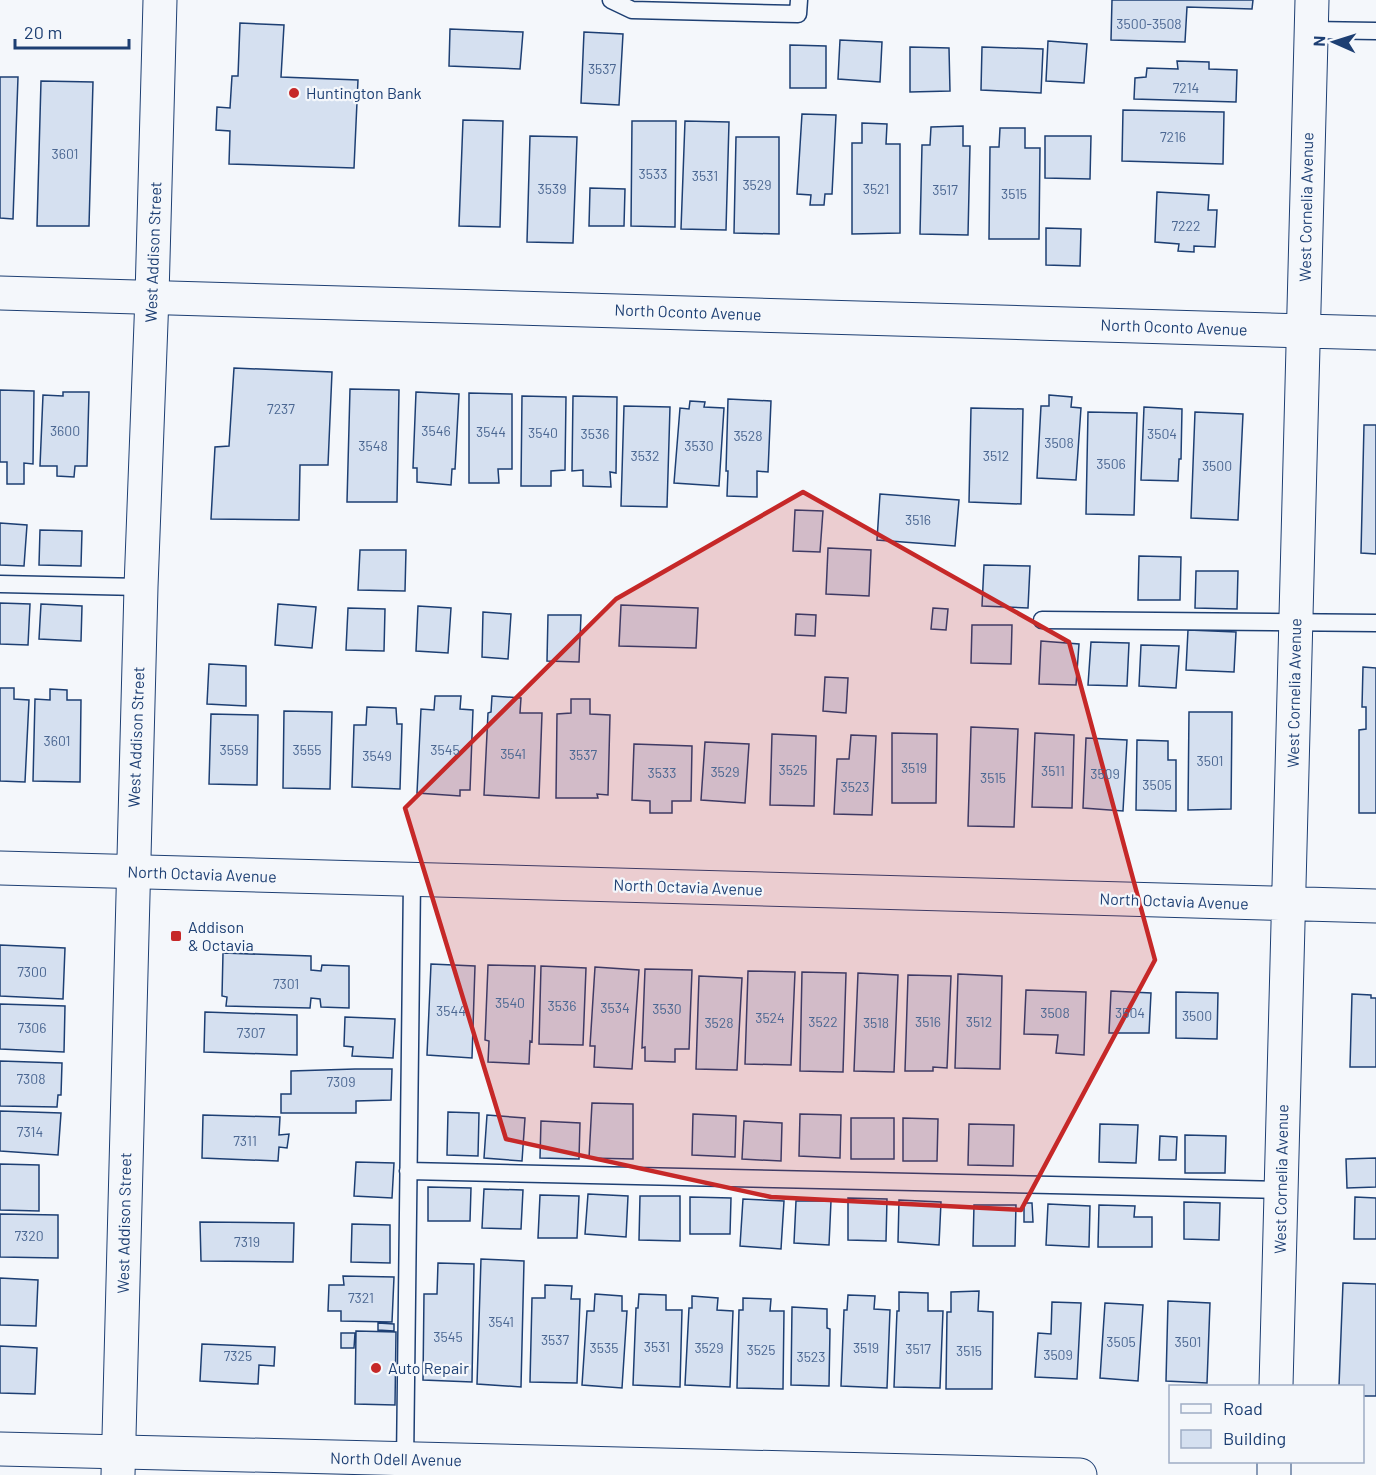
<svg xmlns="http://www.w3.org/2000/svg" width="1376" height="1475" font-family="Barlow,sans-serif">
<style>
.building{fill:#d5e0f0;stroke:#1d3f73;stroke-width:1.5}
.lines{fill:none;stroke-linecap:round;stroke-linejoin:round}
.service-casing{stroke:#1d3f73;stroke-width:19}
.minor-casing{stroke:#1d3f73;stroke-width:35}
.tertiary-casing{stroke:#1d3f73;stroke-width:35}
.service{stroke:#f4f7fb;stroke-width:16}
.minor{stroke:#f4f7fb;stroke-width:33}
.tertiary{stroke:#f4f7fb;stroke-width:33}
.marked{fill:#c62828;fill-opacity:0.2;stroke:#c62828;stroke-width:4.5;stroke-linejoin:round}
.poi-dot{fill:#c62828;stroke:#f4f7fb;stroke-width:2}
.labels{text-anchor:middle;stroke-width:4.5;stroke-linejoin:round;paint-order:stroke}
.number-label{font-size:14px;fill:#4b6792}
.poi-label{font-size:16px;fill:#1d3f73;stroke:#f4f7fb;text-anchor:start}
.street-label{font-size:16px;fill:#1d3f73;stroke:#f4f7fb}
</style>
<rect width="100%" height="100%" fill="#f4f7fb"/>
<path class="building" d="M1112 0H1253L1252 9 1187 7 1185 42 1111 40Z
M240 23 284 25 281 77 358 80 354 168 229 164 230 131 216 130 217 107 230 108 232 76H238Z
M450 29 523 32 520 69 449 66Z
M584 32 623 34 619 105 581 103Z
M840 40 882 42 880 82 838 79Z
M1048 41 1087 44 1084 83 1046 81Z
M790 45 826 46V88H790Z
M910 47 949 48 950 91 910 92Z
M982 47 1043 49 1041 93 981 90Z
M1177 61 1209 62V69L1237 70 1236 102 1134 99 1135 78 1146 77 1147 68 1178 69Z
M0 77H18L13 219 0 218Z
M41 81 93 82 89 226H37Z
M1123 110 1224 112 1223 164 1122 161Z
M802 114 836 115 832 194H825L824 205H810L811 195 797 194Z
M463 120 503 121 500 227 459 226Z
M632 121H676L675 227 631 226Z
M685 121 729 122 726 230 681 229Z
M862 123 887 124 886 144H900V233L852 234V143H862Z
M963 126V146H970L968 235 920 234 922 145H930L931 127Z
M1000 128H1025V148H1040L1039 239H989L990 147H999Z
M530 136 577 137 573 243 527 242Z
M1045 136H1091L1090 179 1045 178Z
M736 137H779V234L734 233Z
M590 188 625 189 624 226H589Z
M1157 192 1209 195 1208 210H1217L1215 247 1194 246V252L1178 251 1179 244 1155 242Z
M1046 228 1081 229 1080 266 1046 265Z
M234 368 332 372 328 465H300L299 520 211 519 215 447 229 446Z
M350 389 399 390 397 502H347Z
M0 390 34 391 33 464 24 463V484H7V462H0Z
M63 392H89L87 466H75L74 477 57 476V466H40L43 395 63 396Z
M416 392 459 394 455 469H452L451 485 417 482V468H413Z
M469 393 512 394V469H498L499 483H469Z
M1049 395 1072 397 1071 407 1081 408 1076 480 1037 478 1041 406H1049Z
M522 396 566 397 565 470 551 471V486H521Z
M573 396 617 397 616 473 610 472 611 487 583 486V470L572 471Z
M728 399 771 401 768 472 757 471V497L727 496 728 471H726Z
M690 401 705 402 704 407 724 408 719 486 674 483 680 408 689 409Z
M624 406 670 407 667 507 621 506Z
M1144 407 1182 409 1181 459H1179L1178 481 1141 480Z
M971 408 1023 409 1021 504 969 502Z
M1088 412 1137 413 1134 515 1086 514Z
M1195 412 1243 414 1238 520 1191 518Z
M1364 425H1376V554L1361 553Z
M880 494 959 500 955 546 877 540Z
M795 510 823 511 820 552 793 551Z
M0 523 27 525 24 566 0 565Z
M40 530 82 531 81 566 39 565Z
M828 548 871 550 869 596 826 594Z
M360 550H406L405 591 358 590Z
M1139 556 1181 557 1180 600H1138Z
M984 565 1030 566 1028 608 982 606Z
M1196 571H1238L1237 609 1195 608Z
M0 603 30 604 28 645 0 644Z
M41 604 82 606 81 641 39 639Z
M278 604 316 607 312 648 275 645Z
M621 605 698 608 696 648 619 646Z
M418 606 451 608 448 653 416 651Z
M348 608 385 609 384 651 346 650Z
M933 608 948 609 946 630 931 629Z
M483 612 511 614 508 659 482 657Z
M796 614 816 615 815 636 795 635Z
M548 615H581L579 662 547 661Z
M972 625H1012L1011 664 971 663Z
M1188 630 1236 632 1234 672 1186 670Z
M1041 641 1079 644 1076 685 1039 684Z
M1091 642 1129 643 1127 686 1088 685Z
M1141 645 1179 646 1176 688 1139 686Z
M209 664 246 666V706L207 704Z
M1363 667 1376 668V813H1359V730L1366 729V707H1362Z
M825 677 848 678 846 713 823 711Z
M0 688H14V699L29 700 25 782 0 781Z
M50 689 67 690V700H81L80 782 33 781 35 699 50 700Z
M435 696H461L460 709 473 710 470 790H460V796L417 793 421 709 434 710Z
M492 696 521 698 520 713H542L539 798 484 795 488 713 491 712Z
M571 699H590V714L610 715 608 795 597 794 598 798H556L557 714 571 713Z
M367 707 396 708 397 724H402L400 789 352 787 354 725H366Z
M284 711 332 712 330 789 283 788Z
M1189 712H1232L1231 809 1188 810Z
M211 714 258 715 257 785 209 784Z
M971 727 1018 729 1014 827 968 826Z
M892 733 937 734 936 803H892Z
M1035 733 1074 735 1072 808 1032 807Z
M772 734 816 736 814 806 770 805Z
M851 735 876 736 872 815 834 814 837 759H849Z
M1086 738 1127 740 1123 811 1083 808Z
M1137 740 1168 741V760H1176V811L1136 810Z
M705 742 749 744 745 803 701 800Z
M634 744 692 746 691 801H672V813H650V801L632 800Z
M0 945 65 948 63 999 0 996Z
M223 953 311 956V970L321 971 322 965 349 966V1008L321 1007 320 999 311 998 310 1008 226 1006 227 997 222 996Z
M431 964 475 966 472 1058 427 1055Z
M488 965 535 966 532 1042 530 1041 529 1064 488 1062 489 1041 485 1040Z
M541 966 586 968 583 1045 539 1044Z
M595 967 639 970 632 1069 594 1067 595 1046H590Z
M645 969 692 970 689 1049H675V1062L645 1061V1047L642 1048Z
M748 971 795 972 791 1065 745 1064Z
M802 972 846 973 843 1072 800 1071Z
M858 973 898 975 894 1072 854 1071Z
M958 974 1002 976 1000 1069 955 1068Z
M908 975 951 976 947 1068 933 1067V1071H905Z
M699 976 742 978 737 1070 696 1069Z
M1026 990 1086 992 1084 1055 1056 1053 1058 1035 1024 1034Z
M1111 991 1151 993 1149 1033H1109Z
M1176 992 1218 993 1217 1039 1176 1038Z
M1352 994 1371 995V998H1376V1067H1350Z
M0 1004 65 1006 64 1052 0 1049Z
M205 1012 297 1015V1055L204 1052Z
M345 1017 395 1019 393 1058 352 1056 353 1047 344 1046Z
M0 1061 62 1063 61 1095H58L57 1107 0 1106Z
M355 1069H392L391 1100 356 1101V1113H281V1094H291V1071Z
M592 1103 633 1104V1159L589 1158Z
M0 1111 61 1113 58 1155 0 1151Z
M448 1112 479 1113 478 1156 447 1155Z
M693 1114 736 1116 735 1157 692 1155Z
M800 1114 841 1115 840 1158 799 1156Z
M203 1115 280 1117 279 1135 289 1134 287 1148 279 1147 278 1161 202 1158Z
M487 1115 525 1118 522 1161 484 1158Z
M851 1118H894V1159H851Z
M903 1118 938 1119 937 1161H903Z
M541 1121 580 1123 579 1159 540 1158Z
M744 1121 782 1123 781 1161 742 1159Z
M969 1124 1014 1125 1013 1166 968 1165Z
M1100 1124 1138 1125 1136 1163 1099 1162Z
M1185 1135 1226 1136 1225 1173H1185Z
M1160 1136 1177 1137 1176 1160H1159Z
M1376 1158V1187L1347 1188 1346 1159Z
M356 1162 394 1163 392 1198 354 1196Z
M0 1164 39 1165V1211L0 1210Z
M428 1187 471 1188 470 1221H428Z
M484 1189 523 1190 521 1229 482 1228Z
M588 1194 628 1196 626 1237 585 1234Z
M540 1195 579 1196 577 1238H538Z
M640 1196H680V1241L639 1240Z
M690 1197 731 1198 730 1234H690Z
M1355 1197 1376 1198V1239H1354Z
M848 1198 887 1199 886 1241 848 1240Z
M743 1199 784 1201 781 1249 740 1246Z
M899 1200 941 1202 939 1245 898 1242Z
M796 1201H831L829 1245 794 1243Z
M1184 1202 1220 1203 1219 1240 1184 1239Z
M1024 1203H1032L1033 1222H1024Z
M1048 1204 1090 1206 1089 1247 1046 1245Z
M974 1205H1016L1015 1246H973Z
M1099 1205 1135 1206 1134 1217H1152V1247H1098Z
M0 1214 58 1215V1258L0 1257Z
M200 1222 294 1223 293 1262 201 1261Z
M352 1224 390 1225V1263L351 1262Z
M481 1259 524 1261 521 1387 477 1384Z
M438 1263 474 1264 472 1382 423 1380 424 1294H437Z
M343 1276 394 1277 392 1322 341 1321V1311H328L329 1285H344Z
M0 1278 38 1280 36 1326 0 1325Z
M1343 1283 1376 1284V1396H1362V1386H1339Z
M545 1285 572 1286 571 1299H580L577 1383 530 1382 532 1298H545Z
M979 1291 978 1311 993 1312 992 1389H946L947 1312H951V1292Z
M899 1292 928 1293V1311H943L940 1388 894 1387 897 1311H899Z
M595 1294 622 1296V1311H627L622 1388 582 1385 587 1311H594Z
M639 1294 666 1295V1310H682L680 1387 633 1385 636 1308H638Z
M848 1295 875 1296 874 1309 890 1310 887 1388 841 1386 844 1310H847Z
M692 1296 718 1298 717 1310 733 1311 730 1387 685 1385 689 1308H692Z
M743 1298 771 1299 770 1311H784L783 1389 737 1388 739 1310H743Z
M1168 1301 1210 1303 1207 1383 1166 1381Z
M1052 1302 1081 1303 1077 1379 1035 1377 1038 1333 1051 1334Z
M1105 1303 1143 1305 1138 1381 1100 1378Z
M792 1307 827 1309V1328L830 1329 829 1386 791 1385Z
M378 1323 394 1324V1331L378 1330Z
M356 1331 396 1332 395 1405 355 1404Z
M341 1333H355L354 1348H341Z
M202 1344 275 1347 274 1366 259 1365 258 1384 200 1381Z
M0 1346 37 1348 35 1394 0 1393Z"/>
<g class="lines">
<defs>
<path id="service" d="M611 0 632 10 798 14 799 0
M1311 30 1376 31
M0 584 141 587
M1042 620 1376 623
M408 1171 1281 1190
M405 1464 412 880"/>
<path id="minor" d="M0 293 1376 333
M0 868 1376 906
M1276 1386 1312 0
M0 1449 1080 1475
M1274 1475V1462"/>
<path id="tertiary" d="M118 1475 141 587 152 296 160 0"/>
</defs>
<use href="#service" class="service-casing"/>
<use href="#minor" class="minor-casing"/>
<use href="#tertiary" class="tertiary-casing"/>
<use href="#service" class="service"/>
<use href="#minor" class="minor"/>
<use href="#tertiary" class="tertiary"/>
</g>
<path class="marked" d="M803 492 1069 642 1155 960 1021 1210 771 1197 506 1139 405 808 616 599Z"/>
<g class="poi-dot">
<circle cx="294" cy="93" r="6"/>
<rect x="170" y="930" width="12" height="12" rx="3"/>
<circle cx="376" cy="1368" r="6"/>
</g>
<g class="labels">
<g class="number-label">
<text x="1149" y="29">3500-3508</text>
<text x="602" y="74">3537</text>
<text x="1186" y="93">7214</text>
<text x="1173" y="142">7216</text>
<text x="65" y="159">3601</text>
<text x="653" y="179">3533</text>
<text x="705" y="181">3531</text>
<text x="757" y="190">3529</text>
<text x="552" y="194">3539</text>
<text x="876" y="194">3521</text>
<text x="945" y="195">3517</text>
<text x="1014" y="199">3515</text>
<text x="1186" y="231">7222</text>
<text x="281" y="414">7237</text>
<text x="65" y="436">3600</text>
<text x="436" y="436">3546</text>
<text x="491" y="437">3544</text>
<text x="543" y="438">3540</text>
<text x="595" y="439">3536</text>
<text x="1162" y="439">3504</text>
<text x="748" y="441">3528</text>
<text x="1059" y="448">3508</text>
<text x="373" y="451">3548</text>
<text x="699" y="451">3530</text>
<text x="645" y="461">3532</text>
<text x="996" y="461">3512</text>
<text x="1111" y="469">3506</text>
<text x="1217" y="471">3500</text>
<text x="918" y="525">3516</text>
<text x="57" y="746">3601</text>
<text x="234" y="755">3559</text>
<text x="307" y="755">3555</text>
<text x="445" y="755">3545</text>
<text x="513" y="759">3541</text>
<text x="583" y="760">3537</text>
<text x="377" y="761">3549</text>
<text x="1210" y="766">3501</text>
<text x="914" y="773">3519</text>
<text x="793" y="775">3525</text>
<text x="1053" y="776">3511</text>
<text x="725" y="777">3529</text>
<text x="662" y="778">3533</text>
<text x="1105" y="779">3509</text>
<text x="993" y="783">3515</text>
<text x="1157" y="790">3505</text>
<text x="855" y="792">3523</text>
<text x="32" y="977">7300</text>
<text x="286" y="989">7301</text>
<text x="510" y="1008">3540</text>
<text x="562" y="1011">3536</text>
<text x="615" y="1013">3534</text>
<text x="667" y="1014">3530</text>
<text x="451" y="1016">3544</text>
<text x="1055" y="1018">3508</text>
<text x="1130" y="1018">3504</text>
<text x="1197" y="1021">3500</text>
<text x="770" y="1023">3524</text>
<text x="823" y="1027">3522</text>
<text x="928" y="1027">3516</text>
<text x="979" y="1027">3512</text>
<text x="719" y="1028">3528</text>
<text x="876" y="1028">3518</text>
<text x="32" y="1033">7306</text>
<text x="251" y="1038">7307</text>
<text x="31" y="1084">7308</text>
<text x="341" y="1087">7309</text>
<text x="30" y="1137">7314</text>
<text x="245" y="1146">7311</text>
<text x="29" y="1241">7320</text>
<text x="247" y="1247">7319</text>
<text x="361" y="1303">7321</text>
<text x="501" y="1327">3541</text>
<text x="448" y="1342">3545</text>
<text x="555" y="1345">3537</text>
<text x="1121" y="1347">3505</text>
<text x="1188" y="1347">3501</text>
<text x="657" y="1352">3531</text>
<text x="604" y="1353">3535</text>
<text x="709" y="1353">3529</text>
<text x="866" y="1353">3519</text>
<text x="918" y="1354">3517</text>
<text x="761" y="1355">3525</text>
<text x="969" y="1356">3515</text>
<text x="1058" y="1360">3509</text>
<text x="238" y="1361">7325</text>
<text x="811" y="1362">3523</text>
</g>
<g class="poi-label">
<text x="306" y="99">Huntington Bank</text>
<text x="188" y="933">Addison<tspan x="188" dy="18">&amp; Octavia</tspan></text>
<text x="388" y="1374">Auto Repair</text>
</g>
<g class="street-label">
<text transform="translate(1306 207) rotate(-89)" y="6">West Cornelia Avenue</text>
<text transform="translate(153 252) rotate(-88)" y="6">West Addison Street</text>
<text transform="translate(688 312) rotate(2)" y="6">North Oconto Avenue</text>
<text transform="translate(1174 327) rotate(2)" y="6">North Oconto Avenue</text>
<text transform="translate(1294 693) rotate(-89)" y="6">West Cornelia Avenue</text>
<text transform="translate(136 737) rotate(-88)" y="6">West Addison Street</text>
<text transform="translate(202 874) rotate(2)" y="6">North Octavia Avenue</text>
<text transform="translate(688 887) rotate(2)" y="6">North Octavia Avenue</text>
<text transform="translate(1174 901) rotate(2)" y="6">North Octavia Avenue</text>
<text transform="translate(1281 1179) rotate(-89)" y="6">West Cornelia Avenue</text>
<text transform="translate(124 1223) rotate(-89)" y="6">West Addison Street</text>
<text transform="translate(396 1459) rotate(1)" y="6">North Odell Avenue</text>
</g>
</g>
<rect x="1169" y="1385" width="195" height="78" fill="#f4f7fb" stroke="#9eadc5" stroke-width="1.5"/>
<rect x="1181" y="1404" width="30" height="9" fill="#f4f7fb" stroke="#9eadc5" stroke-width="1.5"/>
<text x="1223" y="1415" font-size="18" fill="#1d3f73">Road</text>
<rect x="1181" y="1430" width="30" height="18" fill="#d5e0f0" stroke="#9eadc5" stroke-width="1.5"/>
<text x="1223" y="1445" font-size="18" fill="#1d3f73">Building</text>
<g transform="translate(1334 42) rotate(273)" stroke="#f4f7fb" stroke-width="4.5" paint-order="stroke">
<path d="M0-4.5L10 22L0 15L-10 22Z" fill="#1d3f73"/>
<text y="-9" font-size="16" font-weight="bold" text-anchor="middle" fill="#1d3f73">N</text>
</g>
<path d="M15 39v9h114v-9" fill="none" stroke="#1d3f73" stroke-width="3"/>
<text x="24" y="39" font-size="18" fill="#1d3f73" stroke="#f4f7fb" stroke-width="4.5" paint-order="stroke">20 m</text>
</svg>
